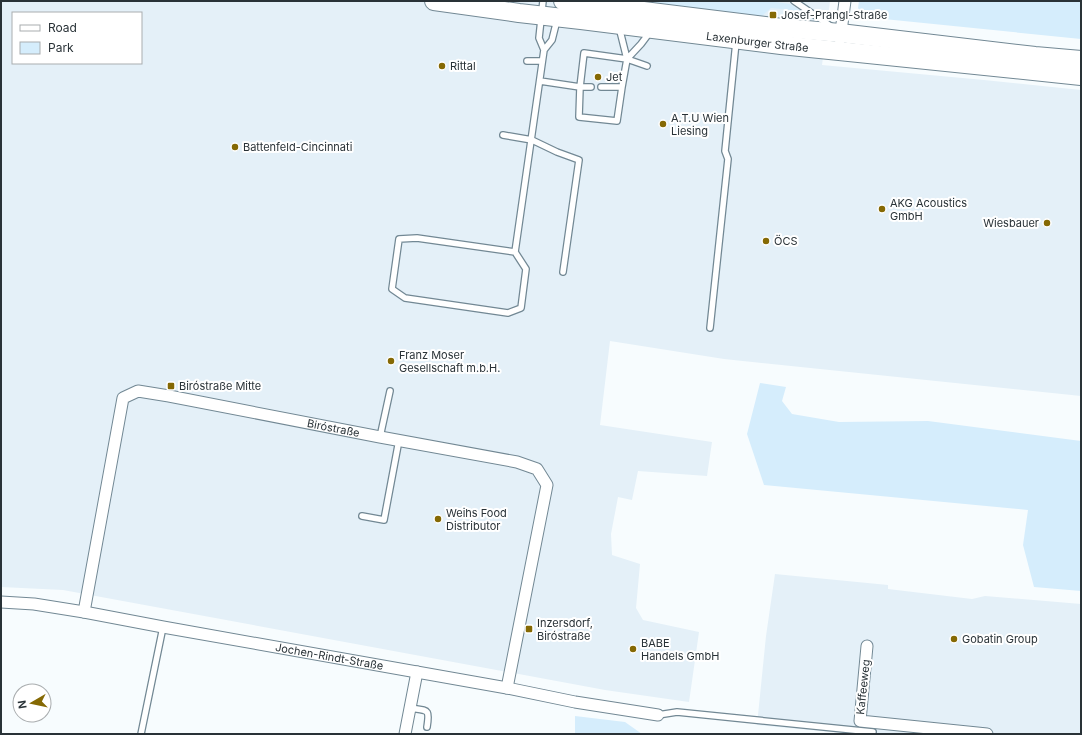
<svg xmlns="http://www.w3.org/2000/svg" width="1082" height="735" font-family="Inter,sans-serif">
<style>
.built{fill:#e4f0f8;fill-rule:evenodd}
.green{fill:#d5edfc}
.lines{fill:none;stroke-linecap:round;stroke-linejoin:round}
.service-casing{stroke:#728894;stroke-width:8}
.minor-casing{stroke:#728894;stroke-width:13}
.primary-casing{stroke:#728894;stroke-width:20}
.service{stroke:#fff;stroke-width:5.5}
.minor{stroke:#fff;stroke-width:11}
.primary{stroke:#fff;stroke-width:18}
.poi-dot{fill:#856904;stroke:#fff;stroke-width:1.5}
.labels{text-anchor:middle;stroke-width:4;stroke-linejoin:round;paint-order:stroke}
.poi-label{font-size:11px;fill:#293237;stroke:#fff;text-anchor:start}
.street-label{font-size:11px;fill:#293237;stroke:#fff}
</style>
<rect width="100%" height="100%" fill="#f7fcfe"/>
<path class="built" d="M1 1H830L822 65 984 80 1081 90V396L724 359 610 341 600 425 712 442 707 476 638 471 632 500 618 497 611 534 612 555 640 564 636 608 643 620 699 632 689 702 605 690 63 590 1 587ZM13 13H141V63H13Z
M775 574 888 585V589L972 599 985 596 1081 604V734H853L757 725 766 636Z"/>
<path class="green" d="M638 1H769L790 4 801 11 771 8 762 16Z
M859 1H1081V39L864 17 858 8Z
M760 383 786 387 782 401 792 414 839 422 928 421 1081 441V591L1034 587 1023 545 1028 510 764 485 747 434Z
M575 716 625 722 642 734H575Z"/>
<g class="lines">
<defs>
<path id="service" d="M543 1 539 38 544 50 552 40 557 20
M794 1 832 27
M627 59 641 44 650 32
M527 61H542
M540 81 580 87H591
M601 87H622L627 59 619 27
M622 87 617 121 579 117 580 87 584 53 627 59 647 66
M503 135 532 140 557 152 579 160 563 272
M417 238 515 252 526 269 521 308 508 313 405 298 392 289 399 239Z
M515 252 544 50
M710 328 728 159 725 151 736 42
M380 437 390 391
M362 516 384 520 399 440
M410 708C428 711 430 708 427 727
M658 715 677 712 873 732
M141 734 163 627"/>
<g id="minor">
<path d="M840 39 845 1"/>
<path id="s1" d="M1 602 34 604 84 612 163 627 507 688 575 702 658 715"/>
<path id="s2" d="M84 612 123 398 138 391 169 396 380 437 517 462 537 469 547 485 507 688"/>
<path d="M867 646 860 721 987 734"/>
<path d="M405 734 417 672"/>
</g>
<g id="primary">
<path id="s3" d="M434 1 519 13 581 20 781 45 1081 76"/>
<path d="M563 1 773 27 840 33 1035 56 1081 60"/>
</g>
</defs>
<use href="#service" class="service-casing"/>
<use href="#minor" class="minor-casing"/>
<use href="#primary" class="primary-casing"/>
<use href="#service" class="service"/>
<use href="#minor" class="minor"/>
<use href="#primary" class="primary"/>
</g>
<g class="poi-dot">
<rect x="769" y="11" width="8" height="8" rx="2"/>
<circle cx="442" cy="66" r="4"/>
<circle cx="598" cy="77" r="4"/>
<circle cx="663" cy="124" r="4"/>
<circle cx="235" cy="147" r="4"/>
<circle cx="882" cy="209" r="4"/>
<circle cx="1047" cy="223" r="4"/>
<circle cx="766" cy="241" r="4"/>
<circle cx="391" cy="361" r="4"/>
<rect x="167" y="382" width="8" height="8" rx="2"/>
<circle cx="438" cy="519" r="4"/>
<rect x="525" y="625" width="8" height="8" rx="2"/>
<circle cx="954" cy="639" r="4"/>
<circle cx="633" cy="649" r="4"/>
</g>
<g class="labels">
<g class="poi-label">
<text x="781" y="19">Josef-Prangl-Straße</text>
<text x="450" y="70">Rittal</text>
<text x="606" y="81">Jet</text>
<text x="671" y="122">A.T.U Wien<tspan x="671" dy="13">Liesing</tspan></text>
<text x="243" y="151">Battenfeld-Cincinnati</text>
<text x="890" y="207">AKG Acoustics<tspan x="890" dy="13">GmbH</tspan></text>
<text x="1039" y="227" text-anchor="end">Wiesbauer</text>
<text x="774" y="245">ÖCS</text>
<text x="399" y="359">Franz Moser<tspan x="399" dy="13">Gesellschaft m.b.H.</tspan></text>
<text x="179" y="390">Biróstraße Mitte</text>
<text x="446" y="517">Weihs Food<tspan x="446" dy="13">Distributor</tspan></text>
<text x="537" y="627">Inzersdorf,<tspan x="537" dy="13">Biróstraße</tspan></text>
<text x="962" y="643">Gobatin Group</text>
<text x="641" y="647">BABE<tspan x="641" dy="13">Handels GmbH</tspan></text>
</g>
<g class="street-label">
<text dy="4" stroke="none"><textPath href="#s3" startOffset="326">Laxenburger Straße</textPath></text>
<text dy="4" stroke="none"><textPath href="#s2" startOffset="433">Biróstraße</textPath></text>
<text dy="4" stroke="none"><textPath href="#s1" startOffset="333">Jochen-Rindt-Straße</textPath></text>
<text transform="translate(863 687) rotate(-84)" y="4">Kaffeeweg</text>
</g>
</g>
<rect width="1082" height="735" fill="none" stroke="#293237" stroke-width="4"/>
<rect x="12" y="12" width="130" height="52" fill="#ffffff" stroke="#a9adaf"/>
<rect x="20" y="25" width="20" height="6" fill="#ffffff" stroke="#a9adaf"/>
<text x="48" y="32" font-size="12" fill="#293237">Road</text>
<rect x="20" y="42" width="20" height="12" fill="#d5edfc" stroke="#a9adaf"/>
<text x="48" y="52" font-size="12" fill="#293237">Park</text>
<g transform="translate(32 703) rotate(261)"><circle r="19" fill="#ffffff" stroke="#a9adaf"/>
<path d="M0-3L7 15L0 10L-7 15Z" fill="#856904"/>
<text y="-6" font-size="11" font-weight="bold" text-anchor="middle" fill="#293237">N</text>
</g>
</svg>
